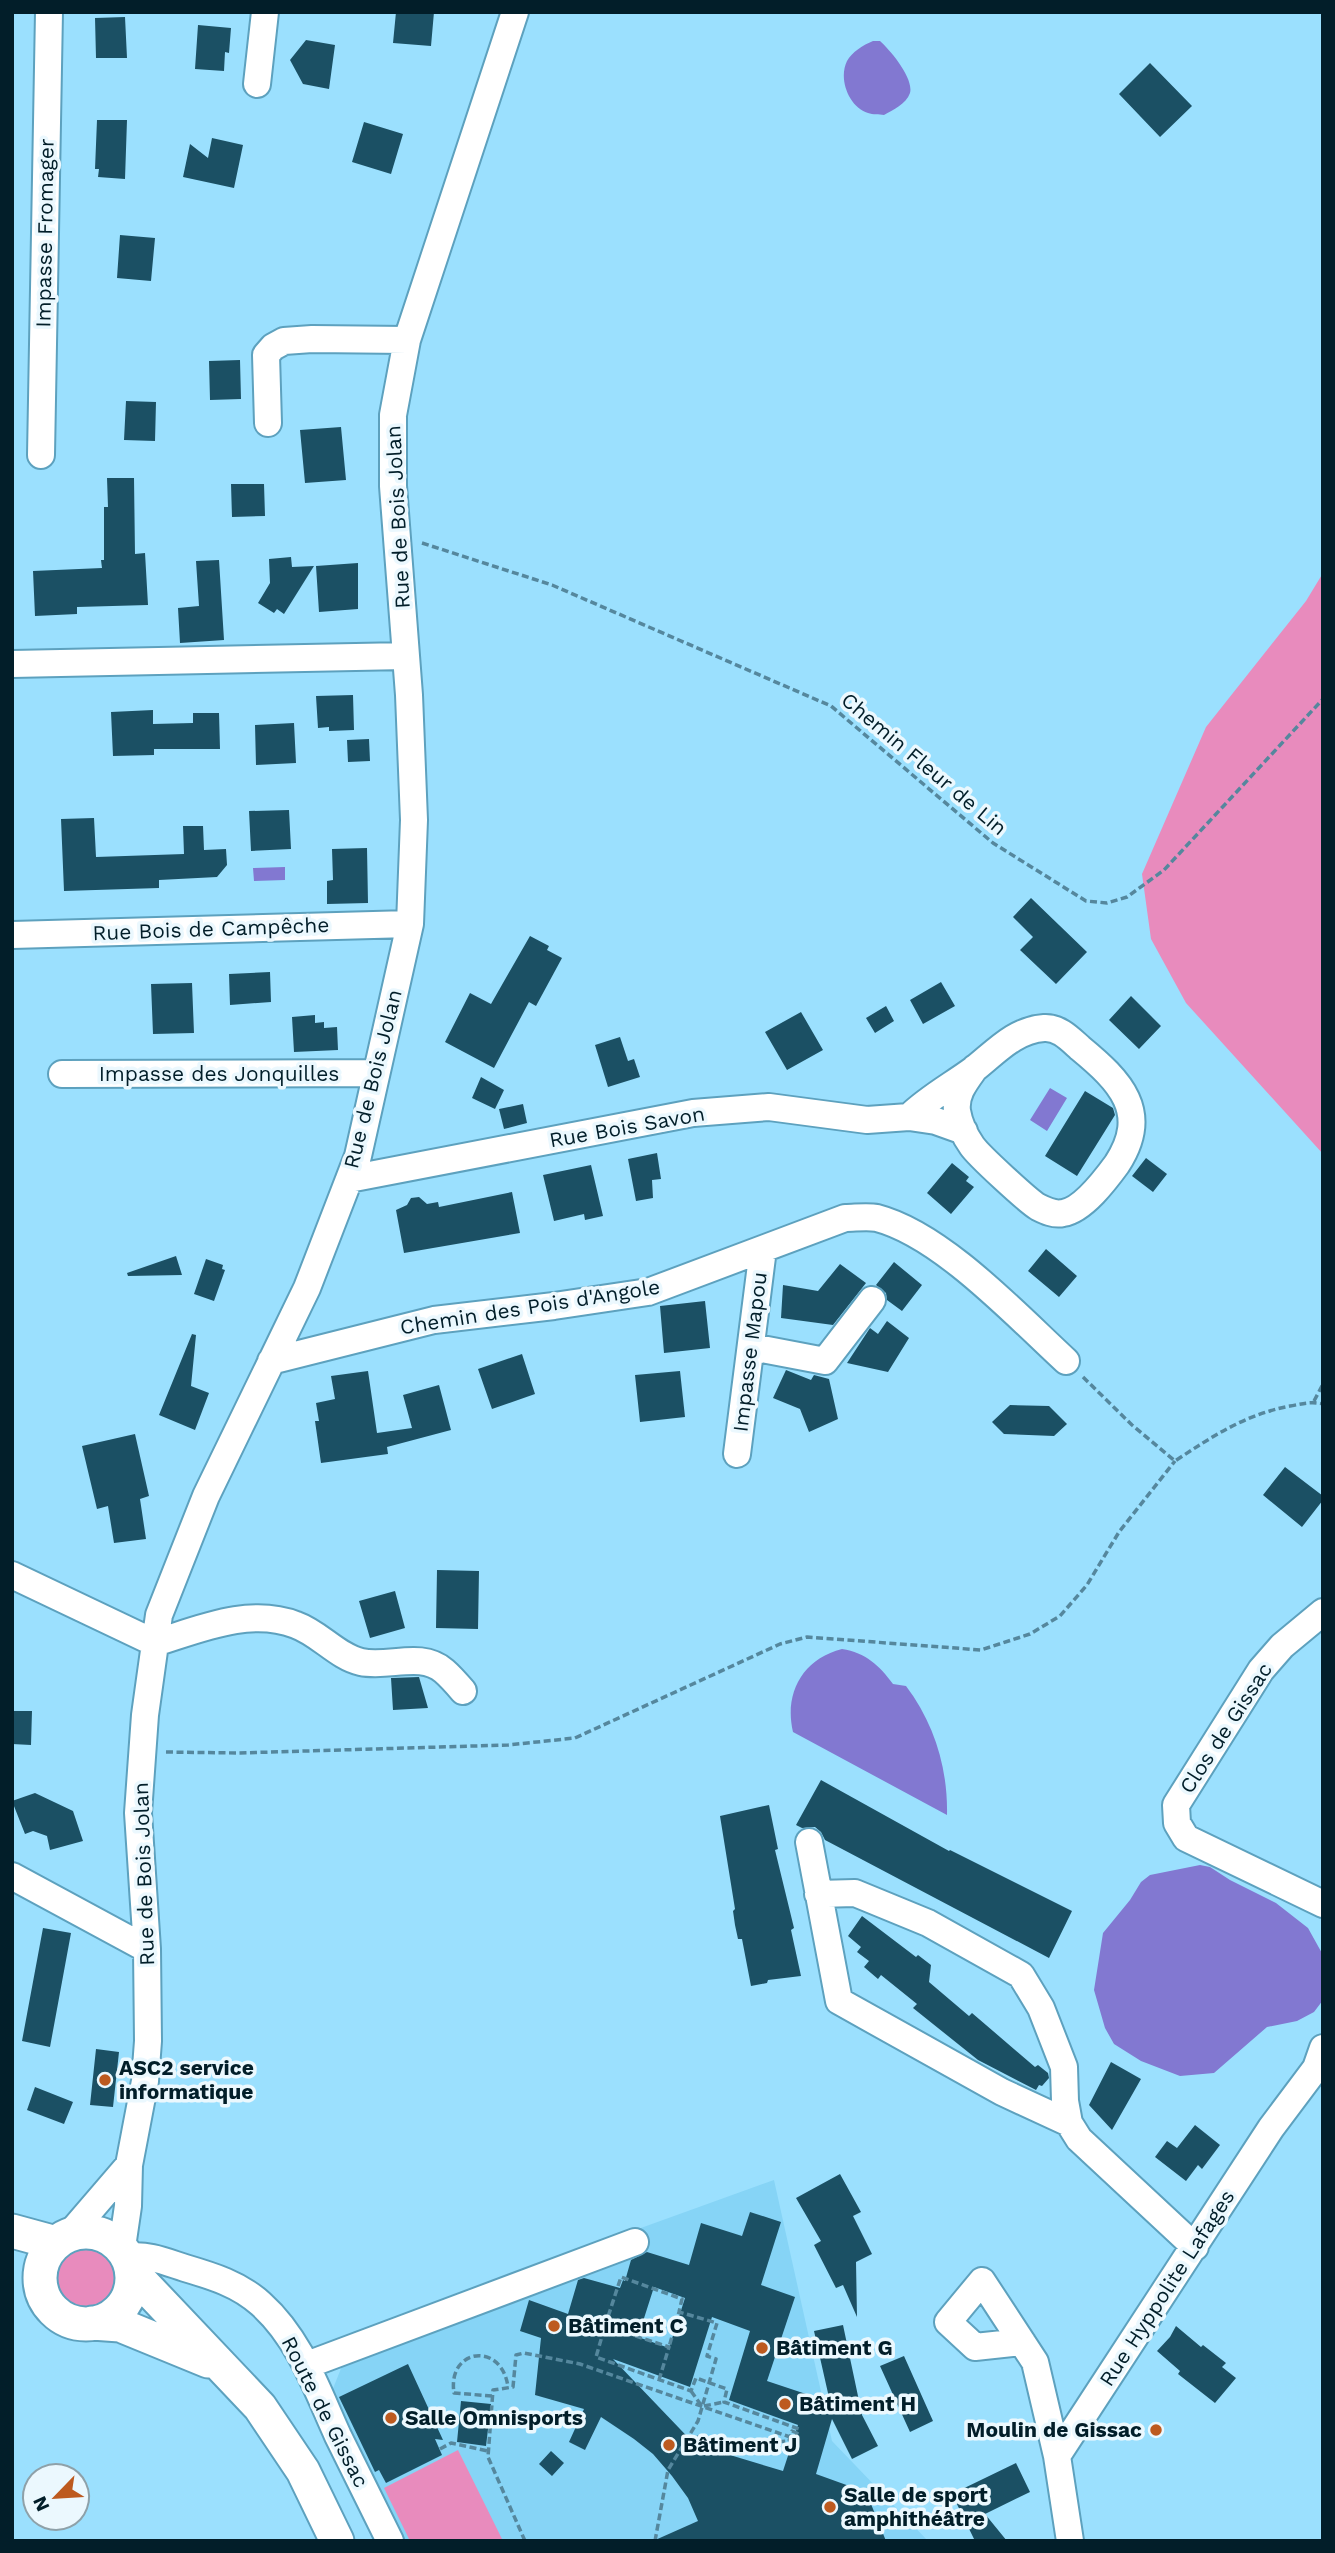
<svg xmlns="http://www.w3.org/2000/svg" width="1335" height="2553" font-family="'Work Sans',sans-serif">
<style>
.built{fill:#86d4f6}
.green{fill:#e88bbd}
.water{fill:#8278d1}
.building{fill:#1b5064;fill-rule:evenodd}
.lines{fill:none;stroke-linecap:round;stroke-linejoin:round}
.minor-casing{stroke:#5da1be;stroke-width:30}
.major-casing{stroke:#5da1be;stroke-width:37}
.path{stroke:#55879d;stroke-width:3.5;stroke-dasharray:7 3.5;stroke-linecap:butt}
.minor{stroke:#fff;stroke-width:26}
.major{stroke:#fff;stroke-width:33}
.poi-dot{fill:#bd5a1f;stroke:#ebf8fe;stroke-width:2.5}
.labels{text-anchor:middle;stroke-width:7;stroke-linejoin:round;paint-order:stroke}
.street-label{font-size:21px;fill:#021e29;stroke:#ebf8fe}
.poi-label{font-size:21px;font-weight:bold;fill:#021e29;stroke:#ebf8fe;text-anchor:start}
</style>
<rect width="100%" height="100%" fill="#9be0fe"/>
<path class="built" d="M774 2180 832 2441 928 2541H402L330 2396 342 2366 362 2351 353 2332Z"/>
<path class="green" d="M1323 573V1154L1186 1003 1151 939 1142 874 1206 727 1306 601Z
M83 2238H96L118 2251C120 2262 127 2279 125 2289 123 2298 115 2306 108 2310 73 2332 28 2283 59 2251 64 2245 75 2242 83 2238Z
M458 2450 503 2541H410L384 2488Z"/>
<path class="water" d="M873 41H880C890 50 914 78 910 93 906 104 893 110 884 115 879 114 873 115 868 113 849 107 838 79 847 61 852 52 863 45 873 41Z
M285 867V880L254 881 253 868Z
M1050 1088 1067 1098 1047 1131 1030 1120Z
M842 1649C866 1653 879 1665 893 1684L906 1686C934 1723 948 1768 947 1815L793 1732C784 1694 802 1659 842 1649Z
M1200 1865 1210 1867 1230 1880 1276 1903 1308 1928 1323 1955V2000L1314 2012 1297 2021 1267 2027 1214 2073 1180 2076 1141 2061 1114 2044 1105 2028 1094 1990 1103 1933 1130 1900 1141 1882 1150 1875Z"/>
<path class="building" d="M396 12H434L431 46 393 43Z
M125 17 127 58H96L95 18Z
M198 25 231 28 229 53 225 52 224 71 195 69Z
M306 40 335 45 329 89 303 84 290 60Z
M1150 63 1192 106 1160 137 1119 94Z
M97 120H127L125 179 98 177 99 169H95Z
M364 122 403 134 391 174 352 162Z
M212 138 243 145 234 188 183 177 190 144 208 158Z
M120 235 155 238 151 281 117 278Z
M240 360 241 399 210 400 209 361Z
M126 401 156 402 155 441 124 440Z
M341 427 346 480 305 483 300 430Z
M107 478H134L135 554 145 553 148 605 77 607V614L35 616 33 571 102 568 101 560H104V507H108Z
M231 484H264L265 516 232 517Z
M291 557 292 567 314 566 284 614 277 609 274 613 258 603 270 583 269 559Z
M219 560 224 640 180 643 178 608 199 606 196 561Z
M358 563V609L319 612 316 566Z
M353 695 354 730 329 731V727L318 728 316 696Z
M153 710V724L193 723V713H219L220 749H154V755L113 756 111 712Z
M294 723 296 763 256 765 255 725Z
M369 739 370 761 348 762 347 740Z
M289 810 291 849 251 851 249 811Z
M94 818 96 857 184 854 183 826H203L204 850 226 849 227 865 217 877 159 880V888L64 891 61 819Z
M367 848 368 903 327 904V881L333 880 332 849Z
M1031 898 1087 952 1056 984 1020 950 1033 937 1013 917Z
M530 936 549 946 547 950 562 958 536 1006 529 1002 494 1068 445 1042 470 993 491 1004Z
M270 972 271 1002 230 1005 229 974Z
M941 982 955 1006 923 1024 910 1000Z
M192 983 194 1033 153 1034 151 984Z
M1131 996 1161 1026 1139 1049 1109 1020Z
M886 1006 894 1021 875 1033 866 1018Z
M801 1012 823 1050 787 1070 765 1032Z
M315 1015V1023L324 1022V1028L337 1027 338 1050 294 1052 292 1017Z
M620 1037 628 1061 634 1059 640 1077 608 1087 595 1045Z
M481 1077 504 1090 495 1109 472 1098Z
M1085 1091 1113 1108 1115 1115 1077 1176 1045 1156Z
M523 1104 527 1123 504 1129 499 1109Z
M657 1153 661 1179 652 1180 653 1198 636 1201 628 1159Z
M1146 1158 1167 1174 1153 1192 1132 1176Z
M952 1163 969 1177 966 1181 974 1187 951 1214 927 1193Z
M591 1165 603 1216 585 1220 584 1214 554 1221 543 1175Z
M512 1192 520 1233 404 1253 396 1210 407 1205 411 1198 419 1197 427 1204 438 1202 439 1207Z
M1046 1249 1077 1276 1059 1297 1028 1271Z
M176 1256 182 1275 128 1276 127 1273Z
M206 1259 223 1265 222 1269 225 1270 214 1301 194 1294Z
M894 1262 922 1285 902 1311 887 1300 886 1293 876 1285Z
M840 1264 866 1283 833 1325 781 1318 783 1285 818 1291Z
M705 1301 710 1348 664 1353 660 1306Z
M887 1321 909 1338 888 1372 847 1363 870 1328 878 1334Z
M192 1334 196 1335 191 1386 209 1393 195 1430 159 1415Z
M522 1354 535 1394 492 1409 478 1369Z
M786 1370 811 1380 814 1375 829 1379 838 1419 809 1432 800 1409 773 1398Z
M368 1371 377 1433 412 1428 403 1395 439 1385 451 1430 387 1447 388 1454 321 1463 315 1421H319L316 1403 335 1399 331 1376Z
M680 1371 685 1417 640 1422 635 1375Z
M1010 1405 1049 1406 1067 1424 1054 1436 1004 1434 992 1422Z
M135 1434 149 1496 140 1499 146 1539 114 1543 108 1506 97 1509 82 1446Z
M1285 1467 1323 1496V1500L1302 1527 1263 1495Z
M437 1570 479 1571 478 1629 436 1628Z
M395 1591 405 1628 370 1638 359 1601Z
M419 1677 428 1708 393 1710 391 1678Z
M12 1711H32L31 1745 12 1744Z
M821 1780 949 1851 950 1850 1072 1911 1049 1958 825 1840 821 1832 815 1827 802 1828 796 1825Z
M35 1793 73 1811 83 1841 50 1850 47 1836 33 1831 25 1834 12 1801Z
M769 1805 778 1849 775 1850 794 1928 791 1930 801 1976 768 1980 767 1983 751 1986 742 1939H738L735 1925 733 1911 735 1909 720 1816Z
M862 1916 916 1957 918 1955 931 1965 929 1982 969 2016 972 2013 1035 2067 1038 2065 1048 2073 1049 2078 1042 2086 1039 2085 1036 2090 978 2060 913 2008 917 2004 881 1975 878 1979 864 1967 869 1961 857 1952 861 1947 848 1936Z
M43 1928 71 1933 50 2047 22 2041Z
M96 2049 119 2052 113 2107 90 2105Z
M1111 2062 1141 2079 1112 2130 1089 2105Z
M35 2087 73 2102 64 2124 27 2110Z
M1195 2125 1220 2145 1202 2169 1198 2165 1186 2181 1155 2157 1167 2141 1177 2148Z
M840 2174 861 2212 853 2216 872 2254 856 2262 857 2317 843 2285 836 2288 814 2245 821 2241 796 2198Z
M750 2212 781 2222 761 2285 795 2297 767 2381 830 2402 814 2331 843 2325 862 2415 878 2446 852 2459 832 2419 816 2474 852 2487 871 2504 886 2541H653L698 2521 688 2498 672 2476 653 2454 634 2439 601 2417 585 2450 569 2442 584 2409 535 2395 541 2338 520 2331 529 2300 568 2314 578 2280 584 2278 620 2288 623 2280 625 2281 631 2260 647 2252 689 2265 701 2223 742 2236ZM654 2287 685 2298 669 2348 638 2337ZM712 2317 750 2331 729 2400 798 2425 783 2471 710 2449 702 2452 613 2359 690 2387Z
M1176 2326 1201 2347 1203 2345 1226 2363 1222 2367 1236 2378 1215 2403 1178 2374 1180 2371 1157 2351 1170 2337Z
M904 2356 933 2421 910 2432 880 2366Z
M408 2364 443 2440 435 2439 442 2455 386 2483 379 2470 375 2472 339 2397Z
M461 2401 491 2404 486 2446 457 2442Z
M551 2451 564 2463 552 2476 539 2464Z
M1016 2463 1030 2492 985 2514 1007 2541H975L952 2494Z"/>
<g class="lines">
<defs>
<path id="minor" d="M257 84 265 12
M268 423 266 355 273 347 284 341 312 339 407 340
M41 455 49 12
M12 664 406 656
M12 935 410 924
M62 1074 376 1073
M909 1117C927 1099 951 1086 973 1070 995 1053 1014 1030 1044 1028 1059 1027 1070 1039 1080 1048 1120 1081 1151 1112 1117 1164 1106 1179 1083 1210 1063 1213 1054 1215 1046 1211 1038 1207 1028 1201 979 1156 972 1146 965 1136 959 1123 957 1111 955 1094 965 1082 975 1068
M349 1179 693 1113 769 1107 867 1120 909 1117 936 1121 964 1131
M751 1347 825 1361 872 1300
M271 1361 434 1320 554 1306 648 1292 845 1218C855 1218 867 1216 877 1218 942 1235 1017 1316 1066 1361
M737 1454 763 1249
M12 1575 155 1643C200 1629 250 1607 296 1625 319 1633 338 1657 361 1662 389 1668 421 1651 444 1671 451 1677 457 1684 463 1691
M1323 1612 1282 1646 1261 1670 1176 1805 1177 1823 1186 1838 1323 1904
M809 1842 839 2001 1002 2092 1069 2123
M12 1876 147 1949
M818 1894 855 1893 928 1923 1021 1975 1041 2008 1064 2067 1065 2101 1069 2123 1079 2139 1195 2247
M68 2236 129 2165
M122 2247 128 2206 129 2165 145 2081 148 2041 147 1949 138 1813 145 1715 159 1615 206 1496 307 1288 358 1156 410 924 414 820 409 695 393 486V415L407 340 515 12
M128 2257C148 2254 166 2262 185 2268 212 2276 239 2284 261 2304 300 2339 317 2390 338 2436 355 2471 373 2506 390 2541
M1022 2342 975 2347 948 2322 982 2281 1035 2362 1057 2456
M307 2365 635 2242
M1070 2541 1057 2456 1271 2128 1316 2068 1323 2048"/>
<path id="major" d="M12 2231 56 2243
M40 2278a46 46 0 1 1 92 0a46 46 0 1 1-92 0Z
M132 2272 260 2407 303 2471 337 2541
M92 2323 120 2325 208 2361"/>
</defs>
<use href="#minor" class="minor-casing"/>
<use href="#major" class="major-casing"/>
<path class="path" d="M422 543 552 585 831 706 993 843 1086 901 1107 903 1127 897 1164 870 1323 699
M1083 1377 1132 1425 1175 1461C1213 1436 1244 1415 1290 1406 1302 1404 1311 1401 1323 1404
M1314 1401 1323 1384
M166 1752 238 1753 508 1745 575 1738 780 1644 807 1637 981 1650 1030 1634 1060 1616 1087 1585 1119 1532 1175 1461
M605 2326 621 2277 682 2299 679 2312
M659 2380 669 2347 605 2326 596 2357 691 2391 696 2378 727 2389 724 2402 799 2429 797 2433 792 2431 789 2441 720 2445 698 2437 693 2443
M691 2391 701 2405
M492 2396 454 2393C447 2348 502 2341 508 2387
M704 2406 724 2402
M440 2449 451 2443 488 2451
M525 2541 488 2457 493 2390 513 2387 516 2355 524 2353 580 2364 790 2437
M655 2541 668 2470 698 2421 716 2359 707 2356 717 2323 679 2312 669 2347"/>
<use href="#minor" class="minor"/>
<use href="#major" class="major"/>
</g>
<g class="poi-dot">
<circle cx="105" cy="2080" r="7"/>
<circle cx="554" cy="2326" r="7"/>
<circle cx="762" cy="2348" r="7"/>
<circle cx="785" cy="2404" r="7"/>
<circle cx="391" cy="2418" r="7"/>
<circle cx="1156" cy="2430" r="7"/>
<circle cx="669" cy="2445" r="7"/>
<circle cx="830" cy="2507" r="7"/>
</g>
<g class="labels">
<g class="street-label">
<text transform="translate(45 233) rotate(-89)" y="7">Impasse Fromager</text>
<text transform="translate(398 517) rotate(-93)" y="7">Rue de Bois Jolan</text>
<text transform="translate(924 764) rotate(40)" y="7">Chemin Fleur de Lin</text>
<text transform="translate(211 929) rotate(-2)" y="7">Rue Bois de Campêche</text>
<text x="219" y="1081">Impasse des Jonquilles</text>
<text transform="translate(373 1079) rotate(-76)" y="7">Rue de Bois Jolan</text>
<text transform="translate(627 1127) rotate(-10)" y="7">Rue Bois Savon</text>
<text transform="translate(530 1307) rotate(-9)" y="7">Chemin des Pois d'Angole</text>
<text transform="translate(750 1352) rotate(-83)" y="7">Impasse Mapou</text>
<text transform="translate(1226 1728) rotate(-57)" y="7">Clos de Gissac</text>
<text transform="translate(144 1874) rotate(-92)" y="7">Rue de Bois Jolan</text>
<text transform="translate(1167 2288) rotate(-57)" y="7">Rue Hyppolite Lafages</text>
<text transform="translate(325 2412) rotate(63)" y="7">Route de Gissac</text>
</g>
<g class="poi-label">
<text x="119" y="2075">ASC2 service<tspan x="119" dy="24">informatique</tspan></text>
<text x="568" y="2333">Bâtiment C</text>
<text x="776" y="2355">Bâtiment G</text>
<text x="799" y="2411">Bâtiment H</text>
<text x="405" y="2425">Salle Omnisports</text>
<text x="1142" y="2437" text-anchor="end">Moulin de Gissac</text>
<text x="683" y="2452">Bâtiment J</text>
<text x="844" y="2502">Salle de sport<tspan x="844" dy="24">amphithéâtre</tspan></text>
</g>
</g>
<rect width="1335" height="2553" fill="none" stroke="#021e29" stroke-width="28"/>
<g transform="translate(56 2497) rotate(245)"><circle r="33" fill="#ebf8fe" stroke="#8ea1a9" stroke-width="2"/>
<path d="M0-5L12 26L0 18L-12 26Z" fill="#bd5a1f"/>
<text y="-10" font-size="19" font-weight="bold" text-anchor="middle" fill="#021e29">N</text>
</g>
</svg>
